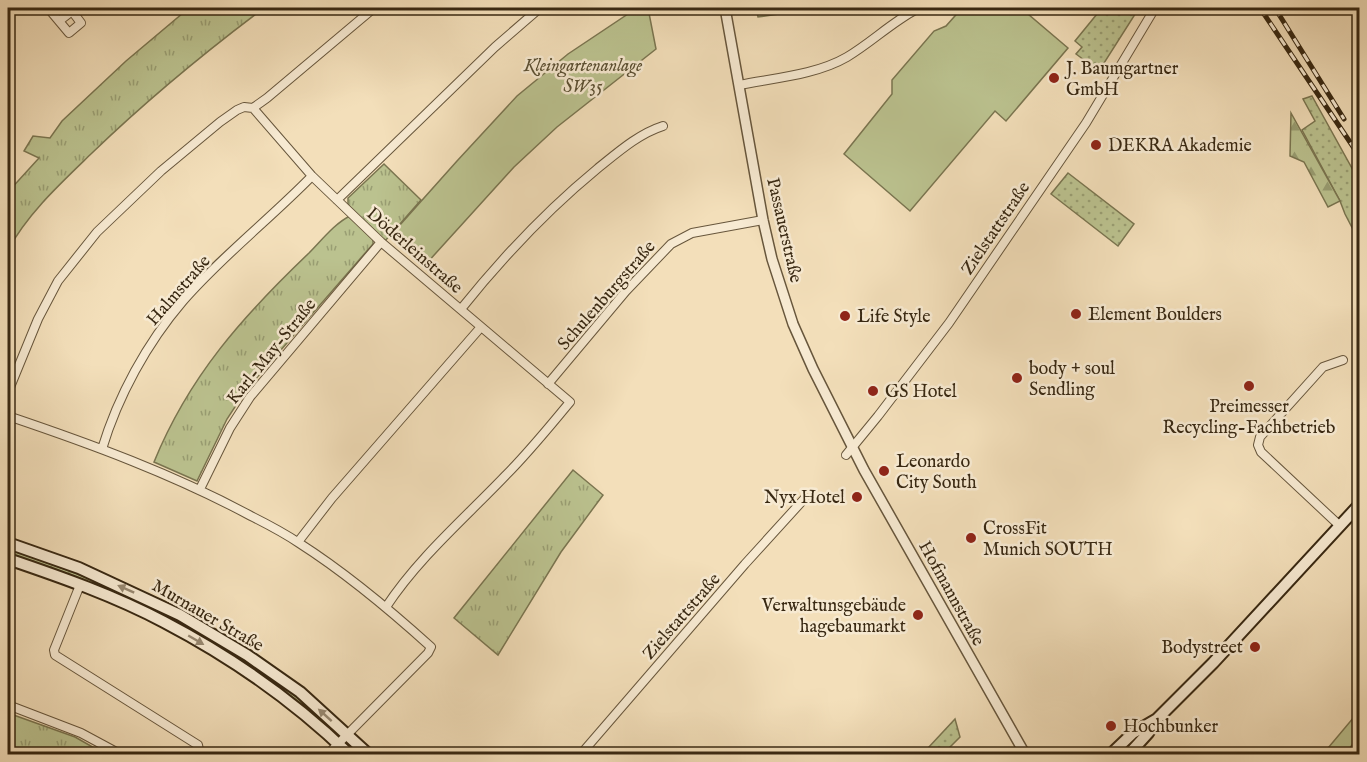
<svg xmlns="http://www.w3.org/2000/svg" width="1367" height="762" font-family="'IM FELL English',serif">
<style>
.grass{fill:url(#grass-dots);stroke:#7a7550;stroke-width:1.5}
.forest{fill:url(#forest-firs);stroke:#7a7550;stroke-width:1.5}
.park{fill:url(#park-tufts);stroke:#7a7550;stroke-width:1.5}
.garden{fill:#bbc28f;stroke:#7a7550;stroke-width:1.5}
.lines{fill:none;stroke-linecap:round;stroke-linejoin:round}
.minor-casing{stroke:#67563c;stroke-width:10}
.tertiary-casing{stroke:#67563c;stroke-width:12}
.secondary-casing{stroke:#382812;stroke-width:14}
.minor{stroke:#f7ead2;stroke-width:8}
.tertiary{stroke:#f7ead2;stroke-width:9}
.secondary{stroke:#f7ead2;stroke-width:10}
.rail-casing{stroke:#382812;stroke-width:5}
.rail{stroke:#f7ead2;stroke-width:3;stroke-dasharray:9;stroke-linecap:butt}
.oneway{fill:#988972}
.poi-dot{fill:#8f2418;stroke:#f7ead2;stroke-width:2}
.labels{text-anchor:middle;stroke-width:5;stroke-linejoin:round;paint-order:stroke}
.park-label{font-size:18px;font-style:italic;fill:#594e31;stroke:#f7ead2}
.poi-label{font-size:18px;fill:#382812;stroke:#f7ead2;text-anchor:start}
.street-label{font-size:18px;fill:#382812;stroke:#f7ead2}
</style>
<defs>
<pattern id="grass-dots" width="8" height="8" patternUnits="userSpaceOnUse" patternTransform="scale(1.5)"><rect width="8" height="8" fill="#bbc28f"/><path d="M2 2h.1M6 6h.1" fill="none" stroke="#999e73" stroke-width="1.8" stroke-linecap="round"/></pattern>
<pattern id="forest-firs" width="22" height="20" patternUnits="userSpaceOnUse" patternTransform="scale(1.5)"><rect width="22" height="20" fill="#bbc28f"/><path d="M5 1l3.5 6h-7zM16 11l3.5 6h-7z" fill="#999e73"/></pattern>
<pattern id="park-tufts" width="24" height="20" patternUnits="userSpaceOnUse" patternTransform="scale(1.5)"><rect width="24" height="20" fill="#bbc28f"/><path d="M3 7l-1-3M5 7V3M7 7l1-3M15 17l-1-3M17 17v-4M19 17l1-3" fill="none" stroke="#999e73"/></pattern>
</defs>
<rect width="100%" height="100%" fill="#f3dfba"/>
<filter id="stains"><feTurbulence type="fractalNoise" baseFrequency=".00333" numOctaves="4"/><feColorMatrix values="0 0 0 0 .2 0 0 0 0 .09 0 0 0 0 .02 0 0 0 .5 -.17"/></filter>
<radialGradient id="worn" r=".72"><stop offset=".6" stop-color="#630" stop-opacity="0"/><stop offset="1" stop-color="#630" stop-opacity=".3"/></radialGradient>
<path class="grass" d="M1091 8H1139L1099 71 1076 54 1082 47 1075 41 1097 14Z
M1312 96 1359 181V241L1345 214 1340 201 1302 130 1315 121 1303 99Z
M1068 173 1134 224 1118 246 1051 194Z
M8 549C91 577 172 610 246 658 276 679 305 703 333 727V729L331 730 243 663 185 628 8 555Z
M955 719 960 737 943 754H934L928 748Z"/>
<path class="forest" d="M1291 113 1340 201 1328 207 1304 162 1290 156Z"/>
<path class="park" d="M189 8H264C204 53 146 101 92 153 61 183 28 213 8 250V192L39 158 24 151 33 136 50 138 62 121 126 61Z
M384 164 421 200 385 241 348 205V198Z
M350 216 373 238V244L246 390 227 419 197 481 154 462C189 376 243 316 309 253 321 241 335 223 350 216Z
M573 470 603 495 561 552 498 655 454 618Z
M1359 711V736L1345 754H1323Z
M8 713 75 737 105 754H8Z"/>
<path class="garden" d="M637 8H648L656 49 557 127 514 167 426 264 391 235 457 161 517 96 568 54Z
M756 8H806L799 11 758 17Z
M962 8H1011L1016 13 1022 9 1068 48 1006 121 995 111 910 211 844 154 892 94V80L934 31 946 26Z"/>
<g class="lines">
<defs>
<path id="minor" d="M48 8 69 33 81 23 72 11 59 21
M739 85C774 78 816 75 847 57 872 42 892 22 917 9
M253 108 312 176 381 242 570 402C549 427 529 452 506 475 465 518 419 557 386 607
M337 200 495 47 540 8
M461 309C502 258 546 211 597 169 617 153 638 134 663 126
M548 384 626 291 671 244 692 233 763 220
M8 392 38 319 58 281 97 232 161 171 220 122 237 110 244 107 253 108 267 98 374 8
M8 416C91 444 173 474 251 516 267 524 284 533 299 543 346 573 389 609 431 647L428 653 328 754
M102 449C118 396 147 343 183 301 222 256 270 219 312 176
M846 455 878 416 949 323 1086 123 1155 8
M200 489 230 428 250 397 381 242
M1340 526 1261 452 1258 445 1260 437 1323 367 1343 360
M298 542 332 498 481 327
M80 585 54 650 55 655 198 745 200 754
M8 705 81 733 120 754
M581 754 745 564 805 498"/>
<path id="tertiary" d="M725 8 763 220 772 259 793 324 813 369 864 470 1025 754"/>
<path id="secondary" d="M8 543 79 568 180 615 247 655 300 692 368 754
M8 559C61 577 115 596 164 622 231 657 295 702 349 754
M1111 754 1133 733 1157 719 1213 663 1360 504
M1129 754 1148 733 1155 722"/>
</defs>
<use href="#minor" class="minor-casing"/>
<use href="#tertiary" class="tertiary-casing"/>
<use href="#secondary" class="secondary-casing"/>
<use href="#minor" class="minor"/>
<use href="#tertiary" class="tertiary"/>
<use href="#secondary" class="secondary"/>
<defs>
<path id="rail" d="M1260 8 1360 157
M1275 8 1344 119"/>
</defs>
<use href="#rail" class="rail-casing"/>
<use href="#rail" class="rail"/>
</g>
<defs><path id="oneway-solid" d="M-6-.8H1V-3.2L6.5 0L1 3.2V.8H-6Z" transform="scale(1.5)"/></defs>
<g class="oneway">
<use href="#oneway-solid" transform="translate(126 589) rotate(-156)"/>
<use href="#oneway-solid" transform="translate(196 640) rotate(30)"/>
<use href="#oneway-solid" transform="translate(325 715) rotate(-138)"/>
</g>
<g class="poi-dot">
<circle cx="1054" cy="78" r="6"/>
<circle cx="1096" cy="145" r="6"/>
<circle cx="1076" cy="314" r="6"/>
<circle cx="845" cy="316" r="6"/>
<circle cx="1017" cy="378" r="6"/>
<circle cx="1249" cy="386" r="6"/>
<circle cx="873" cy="391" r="6"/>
<circle cx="884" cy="471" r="6"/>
<circle cx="857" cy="497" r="6"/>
<circle cx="971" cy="538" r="6"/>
<circle cx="918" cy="615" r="6"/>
<circle cx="1255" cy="647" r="6"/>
<circle cx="1111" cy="726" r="6"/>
</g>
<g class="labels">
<g class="park-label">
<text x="583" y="71">Kleingartenanlage<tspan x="583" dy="21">SW35</tspan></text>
</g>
<g class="poi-label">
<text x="1066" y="74">J. Baumgartner<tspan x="1066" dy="21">GmbH</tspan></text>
<text x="1108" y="151">DEKRA Akademie</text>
<text x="1088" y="320">Element Boulders</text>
<text x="857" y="322">Life Style</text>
<text x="1029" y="374">body + soul<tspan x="1029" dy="21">Sendling</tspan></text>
<text x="885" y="397">GS Hotel</text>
<text x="1249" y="412" text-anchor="middle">Preimesser<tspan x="1249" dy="21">Recycling-Fachbetrieb</tspan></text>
<text x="896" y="467">Leonardo<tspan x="896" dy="21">City South</tspan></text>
<text x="845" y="503" text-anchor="end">Nyx Hotel</text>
<text x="983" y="534">CrossFit<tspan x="983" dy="21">Munich SOUTH</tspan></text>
<text x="906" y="611" text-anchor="end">Verwaltunsgebäude<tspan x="906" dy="21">hagebaumarkt</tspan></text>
<text x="1243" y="653" text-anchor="end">Bodystreet</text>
<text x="1123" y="732">Hochbunker</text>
</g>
<g class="street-label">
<text transform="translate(995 228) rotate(-56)" y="6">Zielstattstraße</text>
<text transform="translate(785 230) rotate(77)" y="6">Passauerstraße</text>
<text transform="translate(415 250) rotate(41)" y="6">Döderleinstraße</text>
<text transform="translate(178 290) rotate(-49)" y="6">Halmstraße</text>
<text transform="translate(606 295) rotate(-49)" y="6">Schulenburgstraße</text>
<text transform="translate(271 351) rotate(-51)" y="6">Karl-May-Straße</text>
<text transform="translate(952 593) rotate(61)" y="6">Hofmannstraße</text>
<text transform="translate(208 615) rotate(30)" y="6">Murnauer Straße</text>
<text transform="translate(681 616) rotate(-49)" y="6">Zielstattstraße</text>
</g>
</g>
<rect width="1367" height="762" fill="none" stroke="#f3dfba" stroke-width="30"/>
<rect x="9" y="9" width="1349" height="744" fill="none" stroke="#382812" stroke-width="3"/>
<rect x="15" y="15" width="1337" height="732" fill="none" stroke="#382812" stroke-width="1.5"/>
<rect width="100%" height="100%" filter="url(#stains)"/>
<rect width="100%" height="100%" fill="url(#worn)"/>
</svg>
